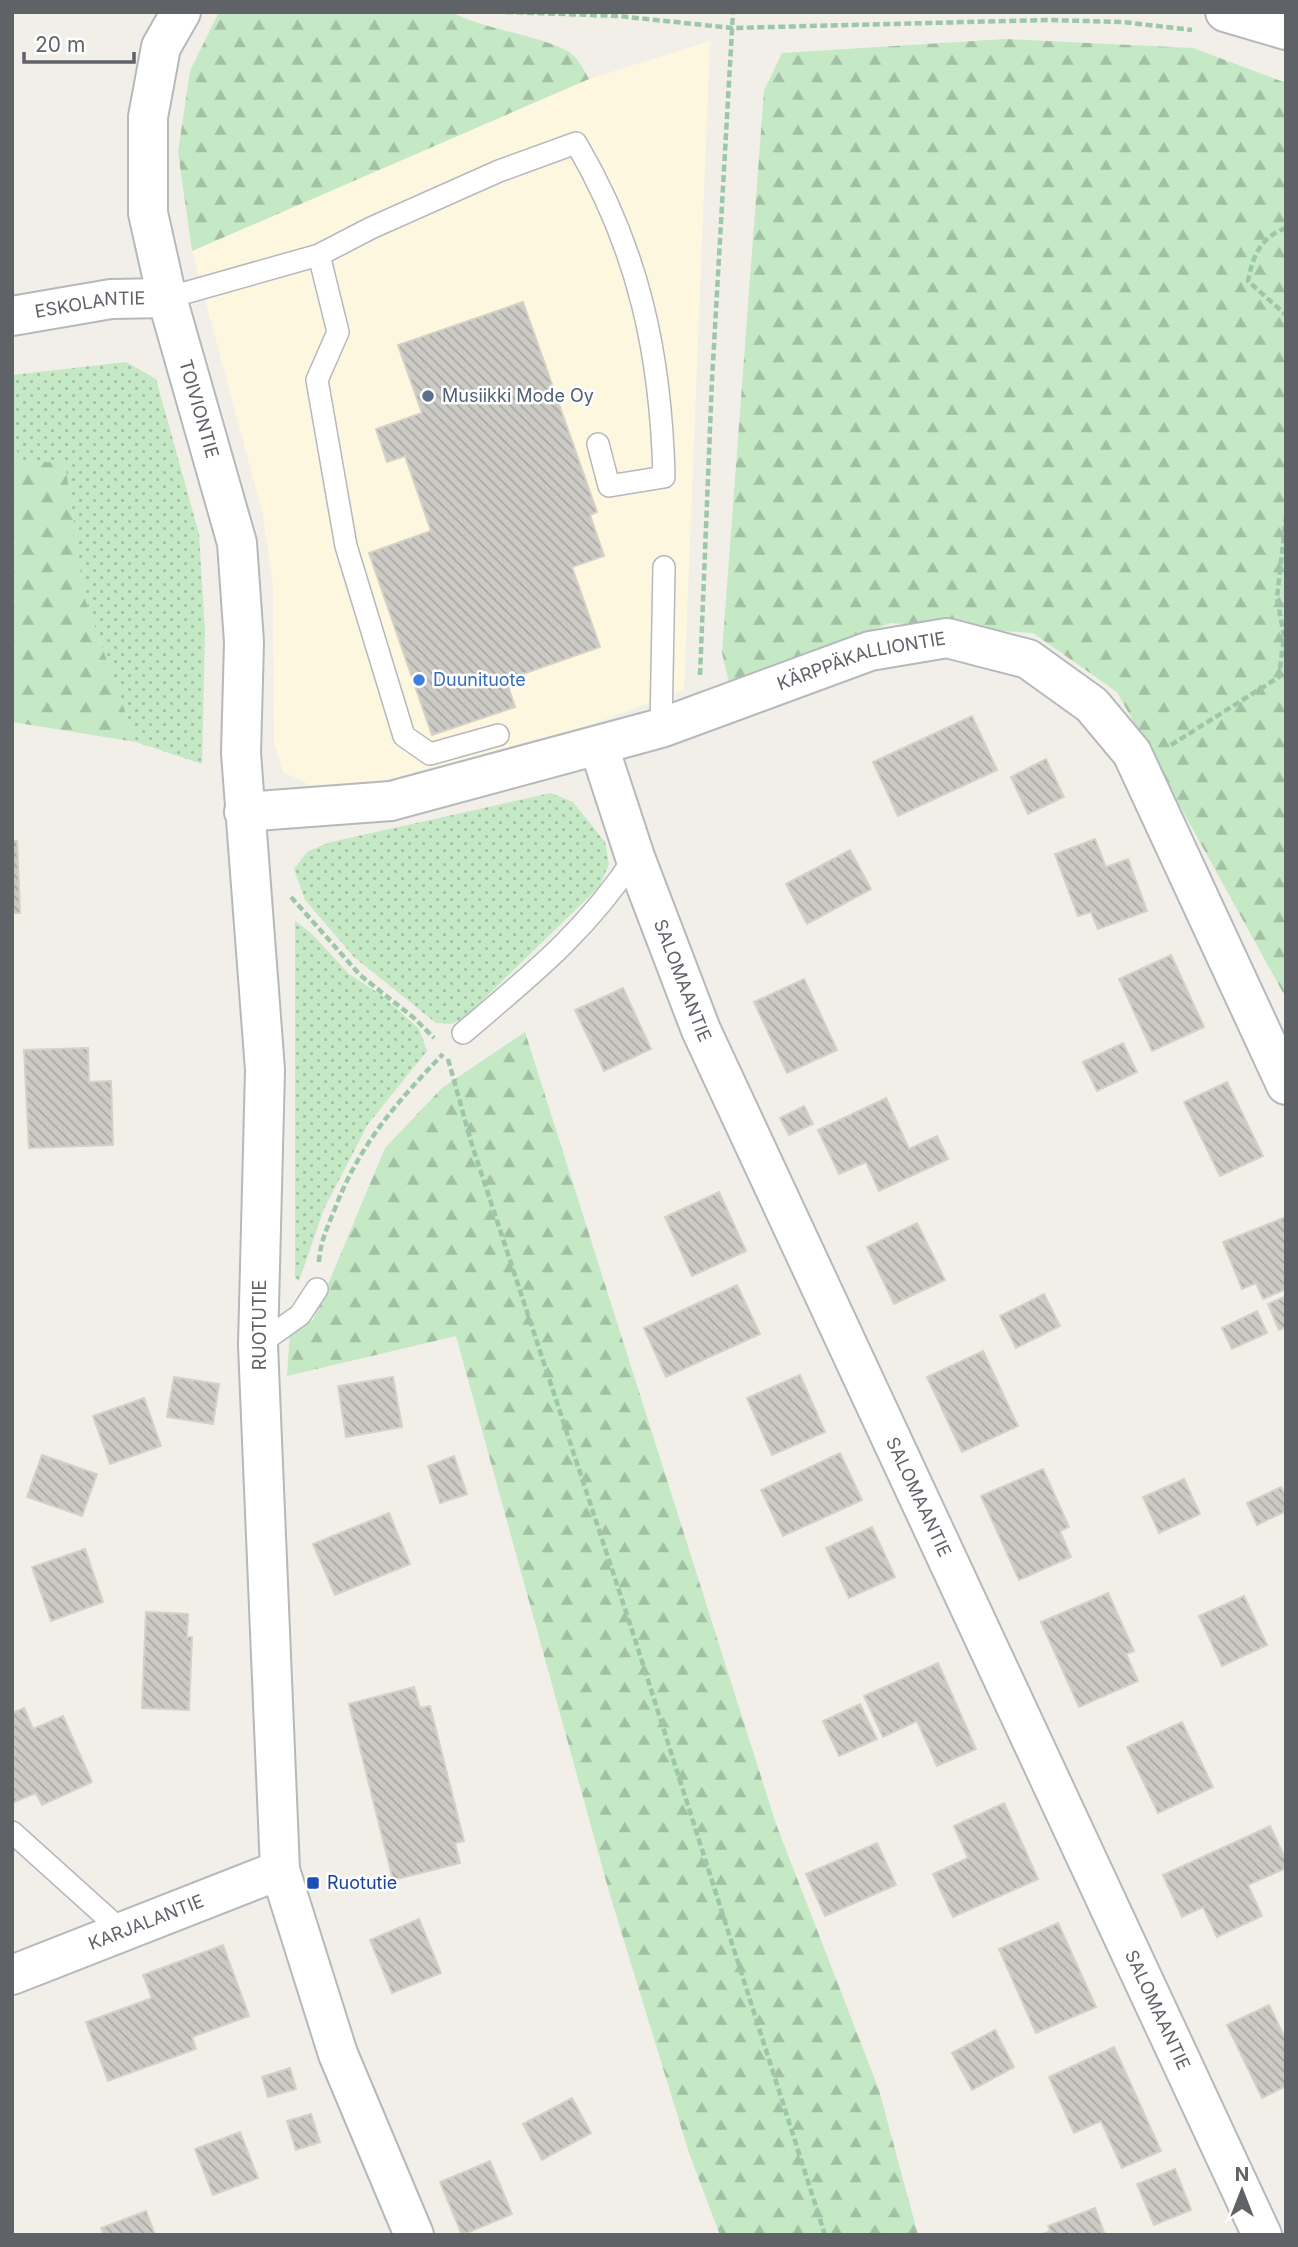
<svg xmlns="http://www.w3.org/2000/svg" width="1298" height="2247" font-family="Inter,sans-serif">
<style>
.commercial{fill:#fef7e0}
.grass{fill:url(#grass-dots)}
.forest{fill:url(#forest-firs)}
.building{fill:url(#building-back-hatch);stroke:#d6d1c6;stroke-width:2}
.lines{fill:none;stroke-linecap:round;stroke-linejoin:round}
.service-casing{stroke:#b5b8bc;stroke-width:24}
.minor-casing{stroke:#b5b8bc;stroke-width:42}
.tertiary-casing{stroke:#b5b8bc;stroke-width:42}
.path{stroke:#9cc7a9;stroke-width:4.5;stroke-dasharray:7 3.5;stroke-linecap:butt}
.service{stroke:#fff;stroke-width:21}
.minor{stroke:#fff;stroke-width:38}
.tertiary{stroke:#fff;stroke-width:38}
.service-dot{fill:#5c6f8a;stroke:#fff;stroke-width:2.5}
.shop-dot{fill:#3f7fe0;stroke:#fff;stroke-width:2.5}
.transit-dot{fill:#1a4fb4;stroke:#fff;stroke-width:2.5}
.labels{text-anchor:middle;stroke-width:5;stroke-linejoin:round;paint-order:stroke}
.street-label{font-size:18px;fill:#5f6368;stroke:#fff}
.service-label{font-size:18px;fill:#4e5e75;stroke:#fff;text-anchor:start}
.shop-label{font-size:18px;fill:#366cbe;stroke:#fff;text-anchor:start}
.transit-label{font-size:18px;fill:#164399;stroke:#fff;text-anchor:start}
</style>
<defs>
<pattern id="grass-dots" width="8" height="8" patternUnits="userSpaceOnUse" patternTransform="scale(1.75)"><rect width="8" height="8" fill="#c5e8c5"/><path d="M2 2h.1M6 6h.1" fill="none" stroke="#a3c0a4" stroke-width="1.8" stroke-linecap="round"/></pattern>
<pattern id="forest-firs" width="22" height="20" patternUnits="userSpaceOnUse" patternTransform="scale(1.75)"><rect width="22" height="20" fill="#c5e8c5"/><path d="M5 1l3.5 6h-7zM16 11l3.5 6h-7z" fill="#a3c0a4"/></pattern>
<pattern id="building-back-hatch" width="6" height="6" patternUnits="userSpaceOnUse" patternTransform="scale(1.75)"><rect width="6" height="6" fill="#cccac5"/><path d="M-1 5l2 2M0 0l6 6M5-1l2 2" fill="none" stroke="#a9a8a4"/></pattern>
</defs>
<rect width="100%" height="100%" fill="#f1efe8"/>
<path class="commercial" d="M710 41 684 690 590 725 383 781 312 786 283 772 274 743 273 584 263 515 192 251 589 79Z"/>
<path class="grass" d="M126 362 156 379 199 534 205 631 202 764 136 742 85 599 65 464 24 461 12 445V375Z
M551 793 573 802 605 842 609 864 599 887 463 1019 451 1024 436 1023 354 957 305 900 294 869 308 851 331 842Z
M295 921 312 934 349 974 384 997 419 1029 427 1051 368 1124 324 1209 299 1281 295 1278Z"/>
<path class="forest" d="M219 12H451C483 30 553 37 574 56 580 62 585 72 589 79L192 251 178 152 190 71Z
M1006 39 1193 48 1286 83V998L1117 692 1033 633 891 623 729 682 722 653 764 91 782 53Z
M12 445 24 461 65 463 85 599 136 742 12 722Z
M525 1032 776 1824 879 2090 918 2235H720L689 2153 610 1895 456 1336 287 1376 290 1332 313 1320 385 1148 442 1088Z"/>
<path class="building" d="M523 302 597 512 590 515 604 556 572 567 600 647 506 680 515 707 432 735 369 553 431 531 405 456 387 462 376 429 422 413 398 345Z
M972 716 997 770 898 816 873 762Z
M1046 759 1064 797 1028 814 1011 777Z
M1095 839 1106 867 1128 859 1147 911 1098 929 1091 912 1078 916 1055 854Z
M12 841H17L20 913H12Z
M850 850 871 889 807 924 786 884Z
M1171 955 1204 1027 1152 1051 1119 979Z
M804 979 837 1050 787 1073 754 1002Z
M623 988 651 1049 604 1071 575 1010Z
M1123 1043 1137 1072 1097 1091 1083 1062Z
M88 1048 89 1082 111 1081 113 1145 29 1148 24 1050Z
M1227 1082 1263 1156 1220 1176 1184 1102Z
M886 1098 909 1149 937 1136 948 1159 879 1191 866 1162 839 1174 818 1130Z
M804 1106 813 1124 789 1135 780 1118Z
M719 1192 746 1251 692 1276 665 1217Z
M1286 1217V1289L1263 1299 1256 1283 1242 1289 1223 1242Z
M917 1223 945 1280 894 1304 867 1247Z
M737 1285 760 1334 666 1377 644 1328Z
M1044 1294 1060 1326 1016 1348 1000 1316Z
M1286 1296V1327L1279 1330 1268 1304Z
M1257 1311 1267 1333 1232 1349 1222 1328Z
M983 1351 1018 1426 962 1452 927 1377Z
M800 1375 825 1432 772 1455 747 1398Z
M174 1377 219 1384 213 1424 167 1417Z
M393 1377 402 1427 346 1437 338 1386Z
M144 1398 161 1446 110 1464 93 1416Z
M840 1453 862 1500 783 1536 761 1490Z
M42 1455 97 1474 82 1516 27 1497Z
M454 1456 467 1494 440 1503 428 1466Z
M1043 1469 1069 1527 1060 1531 1071 1557 1019 1580 981 1496Z
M1184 1479 1200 1514 1159 1533 1143 1497Z
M1281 1487 1286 1497V1511L1257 1525 1247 1503Z
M389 1513 410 1564 335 1595 313 1544Z
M872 1527 895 1577 849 1598 826 1548Z
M85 1549 103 1602 51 1621 32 1567Z
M1108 1593 1134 1651 1126 1654 1138 1681 1079 1707 1041 1622Z
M1244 1596 1267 1645 1222 1666 1199 1616Z
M146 1612 188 1614 187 1637H192L189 1710 142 1708Z
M938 1663 976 1749 937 1766 917 1721 883 1737 864 1696Z
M414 1687 420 1708 430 1706 464 1841 455 1843 460 1863 393 1880 349 1704Z
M860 1704 877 1739 839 1756 823 1721Z
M24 1708 33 1729 63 1716 92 1782 42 1805 36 1793 12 1803V1713Z
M1182 1722 1213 1787 1158 1813 1127 1747Z
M1004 1803 1038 1879 953 1917 933 1874 968 1858 954 1826Z
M1270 1826 1286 1860V1868L1248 1885 1262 1916 1217 1937 1203 1907 1182 1917 1163 1875Z
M877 1843 896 1885 825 1916 806 1874Z
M419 1919 441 1973 392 1993 370 1940Z
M1058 1923 1096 2007 1036 2033 999 1949Z
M223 1945 249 2016 192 2037 196 2049 108 2081 86 2022 152 1998 143 1975Z
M1269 2005 1286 2040V2086L1262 2098 1227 2025Z
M995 2030 1014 2067 972 2090 952 2053Z
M1114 2047 1161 2151 1122 2168 1101 2121 1074 2133 1049 2077Z
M290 2068 296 2089 268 2097 262 2077Z
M572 2098 591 2133 542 2160 523 2124Z
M311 2114 320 2142 296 2150 287 2121Z
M240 2132 258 2178 213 2195 195 2149Z
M490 2161 512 2214 462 2235 440 2182Z
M1175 2169 1191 2210 1154 2225 1137 2184Z
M1095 2208 1105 2235H1041L1050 2231 1048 2226Z
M146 2211 155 2235H104L101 2228Z"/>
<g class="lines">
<defs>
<path id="service" d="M319 255 338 332 317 380 346 546 404 736 430 754 498 735
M167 298 319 255 371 228 499 171 576 143C639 250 661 355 664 477L609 486 598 444
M661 728 664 567
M463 1033C530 976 586 932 635 857
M258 1345 300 1315 317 1289
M12 1832 123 1932"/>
<g id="minor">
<path id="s1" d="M12 316 111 299 167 298"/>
<path id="s2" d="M599 747 635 857 701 1030 1262 2235"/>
<path id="s3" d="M244 812 391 801 661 728 870 651 947 638 1028 659 1092 705 1132 753 1286 1085"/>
<path id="s4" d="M12 1975 280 1870"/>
</g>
<g id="tertiary">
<path id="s5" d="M181 12 161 47 148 117V213L167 298 237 543 244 642 241 753 265 1070 258 1345 280 1870 338 2054 414 2235"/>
<path d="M1225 12 1286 30"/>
</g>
</defs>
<use href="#service" class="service-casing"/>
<use href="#minor" class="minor-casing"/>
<use href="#tertiary" class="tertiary-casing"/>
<path class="path" d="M506 12 618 16 732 28 1047 20 1123 22 1192 30
M1286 228C1261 237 1253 255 1248 281L1286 315
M700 675 712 380 733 12
M1171 745 1279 677 1284 636 1277 598 1286 517
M291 897 360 975 414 1018 434 1038
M448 1059 472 1145 632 1630 825 2235
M319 1262C320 1243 327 1228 334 1211 359 1145 395 1104 443 1054"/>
<use href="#service" class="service"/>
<use href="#minor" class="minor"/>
<use href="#tertiary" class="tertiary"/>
</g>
<circle class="service-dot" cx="428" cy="396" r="7"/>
<circle class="shop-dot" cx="419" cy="680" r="7"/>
<rect class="transit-dot" x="306" y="1876" width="14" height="14" rx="3.5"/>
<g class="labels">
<g class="street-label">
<text dy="6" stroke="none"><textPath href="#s1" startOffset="79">ESKOLANTIE</textPath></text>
<text dy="6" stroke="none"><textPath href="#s5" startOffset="410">TOIVIONTIE</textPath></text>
<text dy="6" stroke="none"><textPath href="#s3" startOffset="639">KÄRPPÄKALLIONTIE</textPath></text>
<text dy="6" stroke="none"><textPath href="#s2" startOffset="248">SALOMAANTIE</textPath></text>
<text transform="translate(260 1325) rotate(-90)" y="6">RUOTUTIE</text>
<text dy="6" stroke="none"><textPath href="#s2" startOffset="816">SALOMAANTIE</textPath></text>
<text dy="6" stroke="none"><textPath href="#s4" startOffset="144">KARJALANTIE</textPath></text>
<text dy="6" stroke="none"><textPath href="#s2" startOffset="1382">SALOMAANTIE</textPath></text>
</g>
<g class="service-label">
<text x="442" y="402">Musiikki Mode Oy</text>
</g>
<g class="shop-label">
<text x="433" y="686">Duunituote</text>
</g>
<g class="transit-label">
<text x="327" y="1889">Ruotutie</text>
</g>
</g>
<rect width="1298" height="2247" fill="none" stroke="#5f6368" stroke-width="28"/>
<g transform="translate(1242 2191)" stroke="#ffffff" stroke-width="5" paint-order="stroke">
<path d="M0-5L12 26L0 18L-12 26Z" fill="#5f6368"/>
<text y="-10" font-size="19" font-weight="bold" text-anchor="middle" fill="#5f6368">N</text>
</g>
<path d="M24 52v10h110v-10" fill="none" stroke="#5f6368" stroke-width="3.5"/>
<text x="35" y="52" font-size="21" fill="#5f6368" stroke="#ffffff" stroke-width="5" paint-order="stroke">20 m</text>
</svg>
